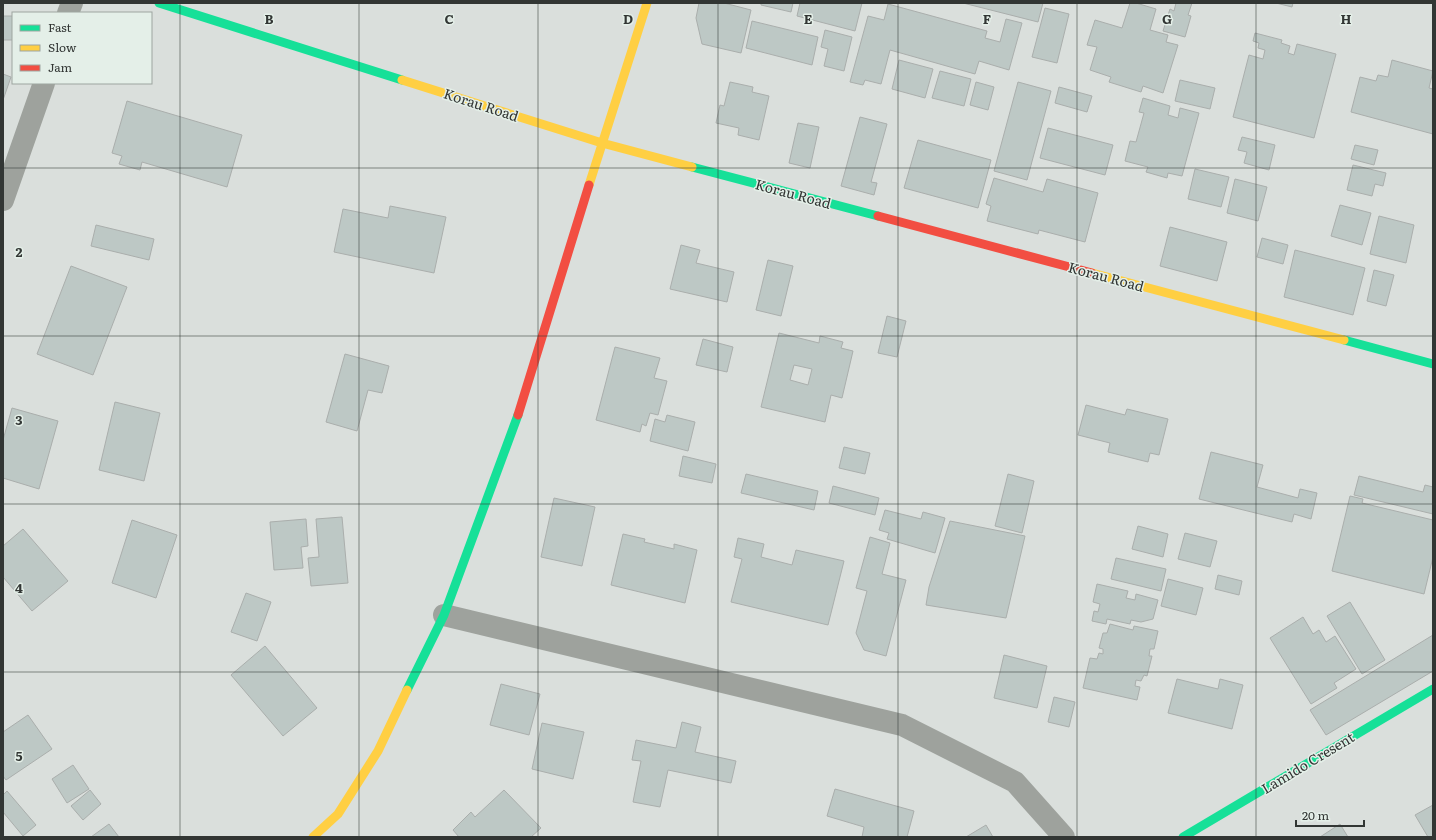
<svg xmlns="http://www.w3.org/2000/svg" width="1436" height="840" font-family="Literata,serif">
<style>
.building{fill:#bdc8c5;stroke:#aaaeac;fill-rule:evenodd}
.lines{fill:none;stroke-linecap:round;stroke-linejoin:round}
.street{stroke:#9ea29d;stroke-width:22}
.fast{stroke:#16e098;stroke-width:9}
.slow{stroke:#ffcf43;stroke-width:9}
.jam{stroke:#f24e42;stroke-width:9}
.grid{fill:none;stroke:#323634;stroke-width:1;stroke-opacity:0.55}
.labels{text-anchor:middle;stroke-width:3;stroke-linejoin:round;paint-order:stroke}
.street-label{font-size:14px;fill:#323634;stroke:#e4efe8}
.grid-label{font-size:13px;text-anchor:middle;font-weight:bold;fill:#323634;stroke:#e4efe8;stroke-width:3;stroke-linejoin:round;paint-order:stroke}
</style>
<rect width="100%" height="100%" fill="#dadfdc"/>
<path class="building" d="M699 3H724L751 10 741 53 702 44 696 18Z
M761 3H793L791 12 761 5Z
M800 3H862L855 31 797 16Z
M963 3H1043L1038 22Z
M1130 3H1136L1156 9 1150 30 1168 35 1166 42 1178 45 1163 93 1143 86 1141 92 1109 82 1111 77 1090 70 1097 47 1087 45 1095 20 1122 28Z
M1176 3H1192L1188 15 1191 16 1185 37 1163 31 1170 9 1174 11Z
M1276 3H1293L1292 7Z
M888 4 987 31 985 38 1000 42 1006 19 1022 23 1009 70 979 61 975 74 890 50 881 84 865 80 863 85 850 82 868 16 884 20Z
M1045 8 1069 14 1057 63 1032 57Z
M3 16H13V40H3Z
M752 21 818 37 812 65 746 48Z
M825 30 852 37 844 71 824 66 828 49 821 47Z
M1255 33 1282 40 1281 43 1290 46 1288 53 1294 55 1297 44 1336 54 1314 138 1233 117 1249 55 1263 59 1265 50 1258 48 1259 43 1253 41Z
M899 60 933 69 925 98 892 89Z
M1392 60 1433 71 1429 88 1433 89V134L1351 112 1360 77 1376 81 1378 75 1388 77Z
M940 71 971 79 964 106 932 98Z
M3 74 11 77 3 100Z
M1180 80 1215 88 1210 109 1175 101Z
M730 82 753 87 752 92 769 96 759 140 738 135 739 128 716 123 720 105 724 106Z
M976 82 994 87 988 110 970 105Z
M1018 82 1051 91 1027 180 994 171Z
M1059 87 1092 96 1087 112 1055 103Z
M1143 98 1170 106 1168 115 1178 118 1180 108 1199 113 1182 176 1168 173 1167 178 1146 172 1148 167 1125 161 1130 141 1136 142 1144 113 1139 112Z
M127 101 242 135 227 187 142 162 140 170 119 164 122 156 112 153Z
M860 117 887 124 871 182 877 183 874 195 841 186Z
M798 123 819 127 810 168 789 163Z
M1048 128 1113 145 1105 175 1040 158Z
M1242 137 1275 145 1269 170 1244 163 1247 152 1238 150Z
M918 140 991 160 978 208 904 188Z
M1355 145 1378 150 1374 165 1351 159Z
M1353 165 1386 173 1383 186 1375 184 1372 196 1347 190Z
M1195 169 1229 177 1221 207 1188 199Z
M994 178 1043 192 1047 179 1098 193 1085 242 1039 230 1038 234 987 221 991 206 986 204Z
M1235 179 1267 187 1258 221 1227 213Z
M1340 205 1371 213 1362 245 1331 236Z
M390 206 446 217 434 273 334 252 343 209 388 218Z
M1379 216 1414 225 1406 263 1370 254Z
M96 225 154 239 149 260 91 246Z
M1170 227 1227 242 1217 281 1160 266Z
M1262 238 1288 245 1283 264 1257 257Z
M681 245 700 250 696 263 734 272 727 302 670 289Z
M1295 250 1365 268 1353 315 1284 297Z
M768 260 793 266 781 316 756 310Z
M71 266 127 287 93 375 37 354Z
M1374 270 1394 275 1386 306 1367 301Z
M887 316 906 321 897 357 878 353Z
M779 333 819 343 820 336 843 342 841 348 853 351 842 398 831 395 825 422 761 407ZM794 365 812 369 808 385 790 380Z
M703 339 733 347 727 372 696 365Z
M615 347 660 358 654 378 667 381 658 415 650 413 646 426 642 424 640 432 596 420Z
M345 354 389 366 382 393 368 390 357 431 326 422Z
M115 402 160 413 144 481 99 470Z
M1086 405 1125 415 1127 409 1168 419 1159 455 1150 453 1148 462 1108 452 1110 443 1078 435Z
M12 408 58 421 39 489 3 478V440Z
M667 415 695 422 688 451 650 441 655 419 665 422Z
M844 447 870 453 865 474 839 468Z
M1211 452 1263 465 1257 487 1298 498 1300 489 1317 493 1311 519 1294 514 1292 522 1199 499Z
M683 456 716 464 712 483 679 476Z
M746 474 818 491 814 510 741 493Z
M1008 474 1034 481 1022 533 995 526Z
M1359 476 1423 492 1425 485 1433 487V514L1354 495Z
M833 486 879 498 875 515 829 503Z
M1350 496 1363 499 1362 503 1433 520V557L1424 594 1332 571Z
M554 498 595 507 582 566 541 557Z
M885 510 921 519 923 512 945 518 935 553 887 539 889 533 879 530Z
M342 517 348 583 311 586 308 558 319 557 316 519Z
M306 519 308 546 301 547 303 568 274 570 270 522Z
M132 520 177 535 156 598 112 583Z
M950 521 1025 536 1006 618 926 605 929 587Z
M1138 526 1168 534 1163 557 1132 549Z
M23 529 68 581 32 611 3 577V546Z
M1185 533 1217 541 1210 567 1178 559Z
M623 534 645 539 644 542 674 549V544L697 550 685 603 611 585Z
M870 537 890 543 882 574 906 580 886 656 864 650 856 633 867 591 856 588Z
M738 538 764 544 761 557 792 565 796 550 844 561 828 625 731 602 742 559 734 557Z
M1116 558 1166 569 1161 591 1111 579Z
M1218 575 1242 581 1239 595 1215 589Z
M1168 579 1203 588 1196 615 1161 606Z
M1097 584 1128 591 1126 598 1135 600 1136 594 1158 600 1153 619 1141 622 1131 620 1130 624 1107 619 1106 624 1092 621 1094 611 1098 612 1100 604 1093 602Z
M246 593 271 602 257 641 231 632Z
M1350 602 1385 660 1362 674 1327 616Z
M1303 617 1313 634 1319 630 1326 642 1335 636 1356 669 1334 683 1337 688 1311 704 1270 638Z
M1110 624 1133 630 1134 626 1158 631 1154 649H1150L1149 656H1152L1147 676 1144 675 1141 681 1136 680 1135 686 1140 687 1137 700 1083 688 1090 658 1097 659 1099 653 1103 654V649L1099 648 1103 633H1107Z
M1433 635V671L1326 735 1310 710Z
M265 646 317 708 283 736 231 675Z
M1004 655 1047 666 1037 708 994 698Z
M1177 679 1218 689 1220 679 1243 685 1232 729 1168 713Z
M501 684 540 694 529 735 490 725Z
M1054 697 1075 702 1069 727 1048 722Z
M28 715 52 749 6 780 3 776V732Z
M682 722 701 727 695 752 736 761 731 783 668 770 660 807 633 802 641 761 632 760 636 740 676 748Z
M542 723 584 732 573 779 532 769Z
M73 765 89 789 67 803 52 779Z
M835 789 914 811 907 837H862L864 827 827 816Z
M90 790 101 804 83 820 71 806Z
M504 790 541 828 531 837H459L453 830 471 812 475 817Z
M7 791 36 825 23 836 3 812V795Z
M1433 805V837H1428L1415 815Z
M109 824 119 837H91Z
M1340 824 1348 837H1320Z
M986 825 993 837H966Z"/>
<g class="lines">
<path class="street" d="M68 13 72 3
M3 200 44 83
M444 615 902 725 1015 782 1064 837"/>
<path class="fast" d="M159 3 402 80
M692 167 878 216
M1344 340 1433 364
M407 690 444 615 518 415
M1183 837 1433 689"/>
<path class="slow" d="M402 80 602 143 692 167
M589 185 647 3
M1092 273 1344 340
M313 837 338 814 378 751 407 690"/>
<path class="jam" d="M878 216 1092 273
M518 415 589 185"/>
</g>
<path class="grid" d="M180 3V837M359 3V837M538 3V837M718 3V837M898 3V837M1077 3V837M1256 3V837M3 168H1433M3 336H1433M3 504H1433M3 672H1433"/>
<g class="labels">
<g class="street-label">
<text transform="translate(481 105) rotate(18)" y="5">Korau Road</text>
<text transform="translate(793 194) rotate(15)" y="5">Korau Road</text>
<text transform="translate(1106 277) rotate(15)" y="5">Korau Road</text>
<text transform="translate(1308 763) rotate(-31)" y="5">Lamido Cresent</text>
</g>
</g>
<g class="grid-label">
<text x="269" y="24">B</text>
<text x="449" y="24">C</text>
<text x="628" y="24">D</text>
<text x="808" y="24">E</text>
<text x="987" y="24">F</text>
<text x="1167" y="24">G</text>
<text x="1346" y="24">H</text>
<text x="19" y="257">2</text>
<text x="19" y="425">3</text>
<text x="19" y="593">4</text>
<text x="19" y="761">5</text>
</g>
<rect width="1436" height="840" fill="none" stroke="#323634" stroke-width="8"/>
<rect x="12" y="12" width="140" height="72" fill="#e4efe8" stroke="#9da5a0"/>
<rect x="20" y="25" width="20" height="6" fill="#16e098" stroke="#9da5a0"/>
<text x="48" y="32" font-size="12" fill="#323634">Fast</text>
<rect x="20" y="45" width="20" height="6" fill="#ffcf43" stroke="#9da5a0"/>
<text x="48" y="52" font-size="12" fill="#323634">Slow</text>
<rect x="20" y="65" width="20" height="6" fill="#f24e42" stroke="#9da5a0"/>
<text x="48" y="72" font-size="12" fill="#323634">Jam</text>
<path d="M1296 820v6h68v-6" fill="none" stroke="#323634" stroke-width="2"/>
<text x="1302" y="820" font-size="12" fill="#323634" stroke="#e4efe8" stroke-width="3" paint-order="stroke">20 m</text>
</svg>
